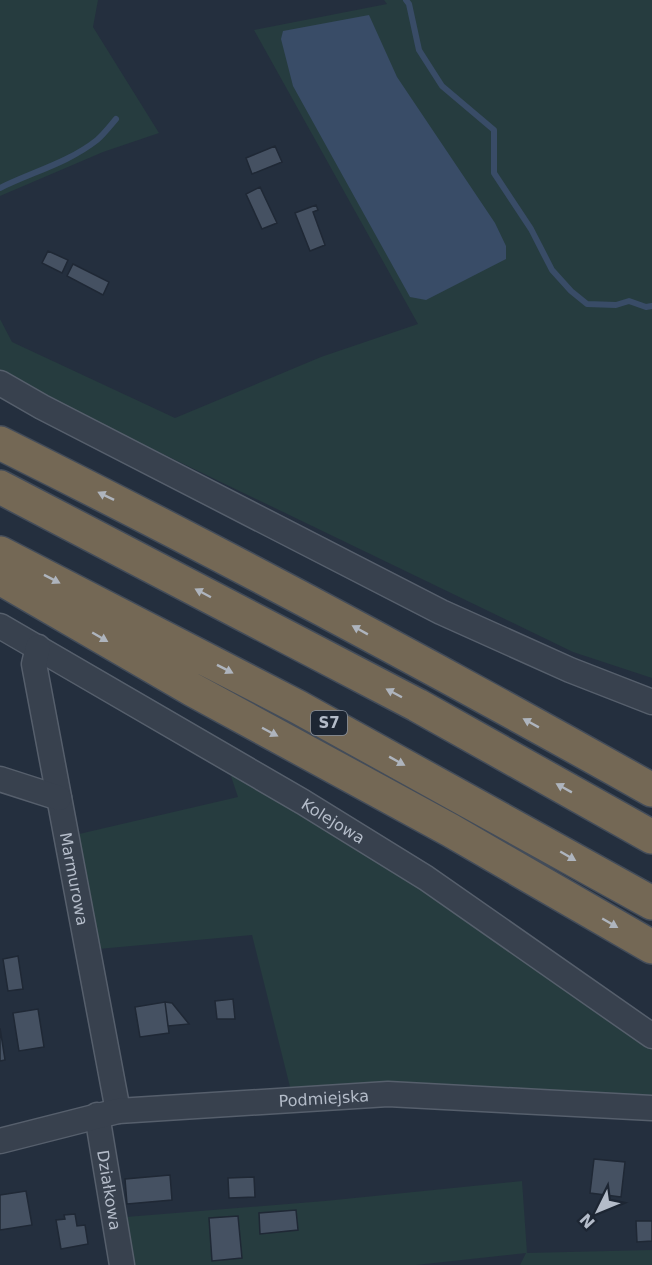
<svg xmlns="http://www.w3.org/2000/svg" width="652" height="1265" font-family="'DejaVu Sans',sans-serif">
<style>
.green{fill:#263c3f}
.water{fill:#394c67}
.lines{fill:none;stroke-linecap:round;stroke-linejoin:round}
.stream{stroke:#394c67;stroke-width:6}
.building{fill:#455162;stroke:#1f2835;stroke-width:1.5}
.minor-casing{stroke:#565f6c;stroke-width:27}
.highway-casing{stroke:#434c59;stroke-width:36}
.minor{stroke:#38414e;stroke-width:24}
.highway{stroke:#746855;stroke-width:33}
.oneway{fill:#aeb4bd}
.labels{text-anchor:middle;stroke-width:4.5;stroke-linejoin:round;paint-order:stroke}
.shield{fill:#1d2633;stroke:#878f9c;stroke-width:1.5}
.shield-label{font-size:15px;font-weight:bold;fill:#b4bcc9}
.street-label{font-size:16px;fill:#b4bcc9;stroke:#1d2633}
</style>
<rect width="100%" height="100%" fill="#242f3e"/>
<path class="green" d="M0 0H98L93 27 159 133 103 152 0 196Z
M384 0H652V678L573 652 43 396 0 373V319L12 342 175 418 321 357 418 324 254 30 387 4Z
M228 767 429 889 652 1049V1096L388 1083 290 1087 252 935 98 949 79 834 238 797Z
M522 1181 527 1253 652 1250V1265H520L526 1253 416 1265H134L126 1217 325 1201Z"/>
<path class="water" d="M369 15 397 77 495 223 506 246V259L426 300 410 297 293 86 281 39 283 31Z"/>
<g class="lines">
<path class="stream" d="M406 0 409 4 419 50 442 86 494 130V173L531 229 552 270 571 291 587 304 616 305 629 301 646 307 652 306
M0 188C32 172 68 163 97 140 104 134 110 126 116 119"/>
</g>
<path class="building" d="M275 146 282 162 252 174 246 158Z
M260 187 277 223 262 229 246 194Z
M316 205 318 210 313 212 325 245 310 251 295 213Z
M48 251 68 260 62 273 42 263Z
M73 264 109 282 103 295 67 276Z
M18 956 23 989 8 991 3 959Z
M233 999 235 1019H217L215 1001Z
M165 1002 169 1033 140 1037 135 1007Z
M165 1002 172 1003 189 1024 168 1026Z
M38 1009 44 1047 19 1051 13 1013Z
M0 1028 5 1060 0 1061Z
M594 1159 625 1162 621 1197 590 1193Z
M170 1175 172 1200 127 1204 125 1179Z
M254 1177 255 1197 229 1198 228 1178Z
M26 1191 32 1225 0 1230V1195Z
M296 1210 298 1230 260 1234 259 1213Z
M75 1214 77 1226 85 1225 88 1244 61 1249 56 1220 65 1219 64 1215Z
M238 1216 242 1258 212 1261 209 1218Z
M636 1221H652V1241L637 1242Z"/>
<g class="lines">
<defs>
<g id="minor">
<path d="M0 383 42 407 441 612 570 670 652 702"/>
<path id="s1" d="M0 626 303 802 426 878 652 1036"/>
<path id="s2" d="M38 647 34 664 118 1111"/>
<path d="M0 779 59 798"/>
<path id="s3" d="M97 1115 122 1265"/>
<path id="s4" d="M0 1141 118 1111 388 1094 652 1108"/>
</g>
<path id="highway" d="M0 443C221 553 437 669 652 790
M0 487 417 705 652 837
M0 553 298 707 652 903
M0 578 193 690 450 830 652 947"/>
</defs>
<use href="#minor" class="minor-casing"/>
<use href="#highway" class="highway-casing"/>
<use href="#minor" class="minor"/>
<use href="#highway" class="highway"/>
</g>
<defs><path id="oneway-solid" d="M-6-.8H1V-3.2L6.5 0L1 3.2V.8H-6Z" transform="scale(1.5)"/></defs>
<g class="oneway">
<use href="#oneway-solid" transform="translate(106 496) rotate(-154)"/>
<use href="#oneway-solid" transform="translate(52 579) rotate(27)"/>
<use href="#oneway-solid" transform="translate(203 593) rotate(-152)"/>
<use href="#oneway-solid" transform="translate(360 630) rotate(-151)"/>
<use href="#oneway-solid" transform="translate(100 637) rotate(30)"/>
<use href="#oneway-solid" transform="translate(225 669) rotate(27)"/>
<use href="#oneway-solid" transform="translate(394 693) rotate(-152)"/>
<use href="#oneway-solid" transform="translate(531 723) rotate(-151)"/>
<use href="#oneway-solid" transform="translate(270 732) rotate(28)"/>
<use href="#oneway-solid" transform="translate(397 761) rotate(29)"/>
<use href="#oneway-solid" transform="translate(564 788) rotate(-151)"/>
<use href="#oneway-solid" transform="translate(568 856) rotate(30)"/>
<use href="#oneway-solid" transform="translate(610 923) rotate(30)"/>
</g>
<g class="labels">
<rect class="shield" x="311" y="711" width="36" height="24" rx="4.5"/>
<g class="shield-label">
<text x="329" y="728">S7</text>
</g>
<g class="street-label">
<text dy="6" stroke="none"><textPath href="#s1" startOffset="386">Kolejowa</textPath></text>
<text dy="6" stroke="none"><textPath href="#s2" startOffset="236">Marmurowa</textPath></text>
<text dy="6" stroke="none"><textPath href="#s4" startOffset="328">Podmiejska</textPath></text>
<text dy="6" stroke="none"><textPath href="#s3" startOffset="76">Działkowa</textPath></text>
</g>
</g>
<g transform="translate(598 1211) rotate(227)" stroke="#1d2633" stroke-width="4.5" paint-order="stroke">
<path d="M0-4.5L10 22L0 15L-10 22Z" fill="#b4bcc9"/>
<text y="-9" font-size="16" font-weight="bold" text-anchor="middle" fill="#b4bcc9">N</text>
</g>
</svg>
